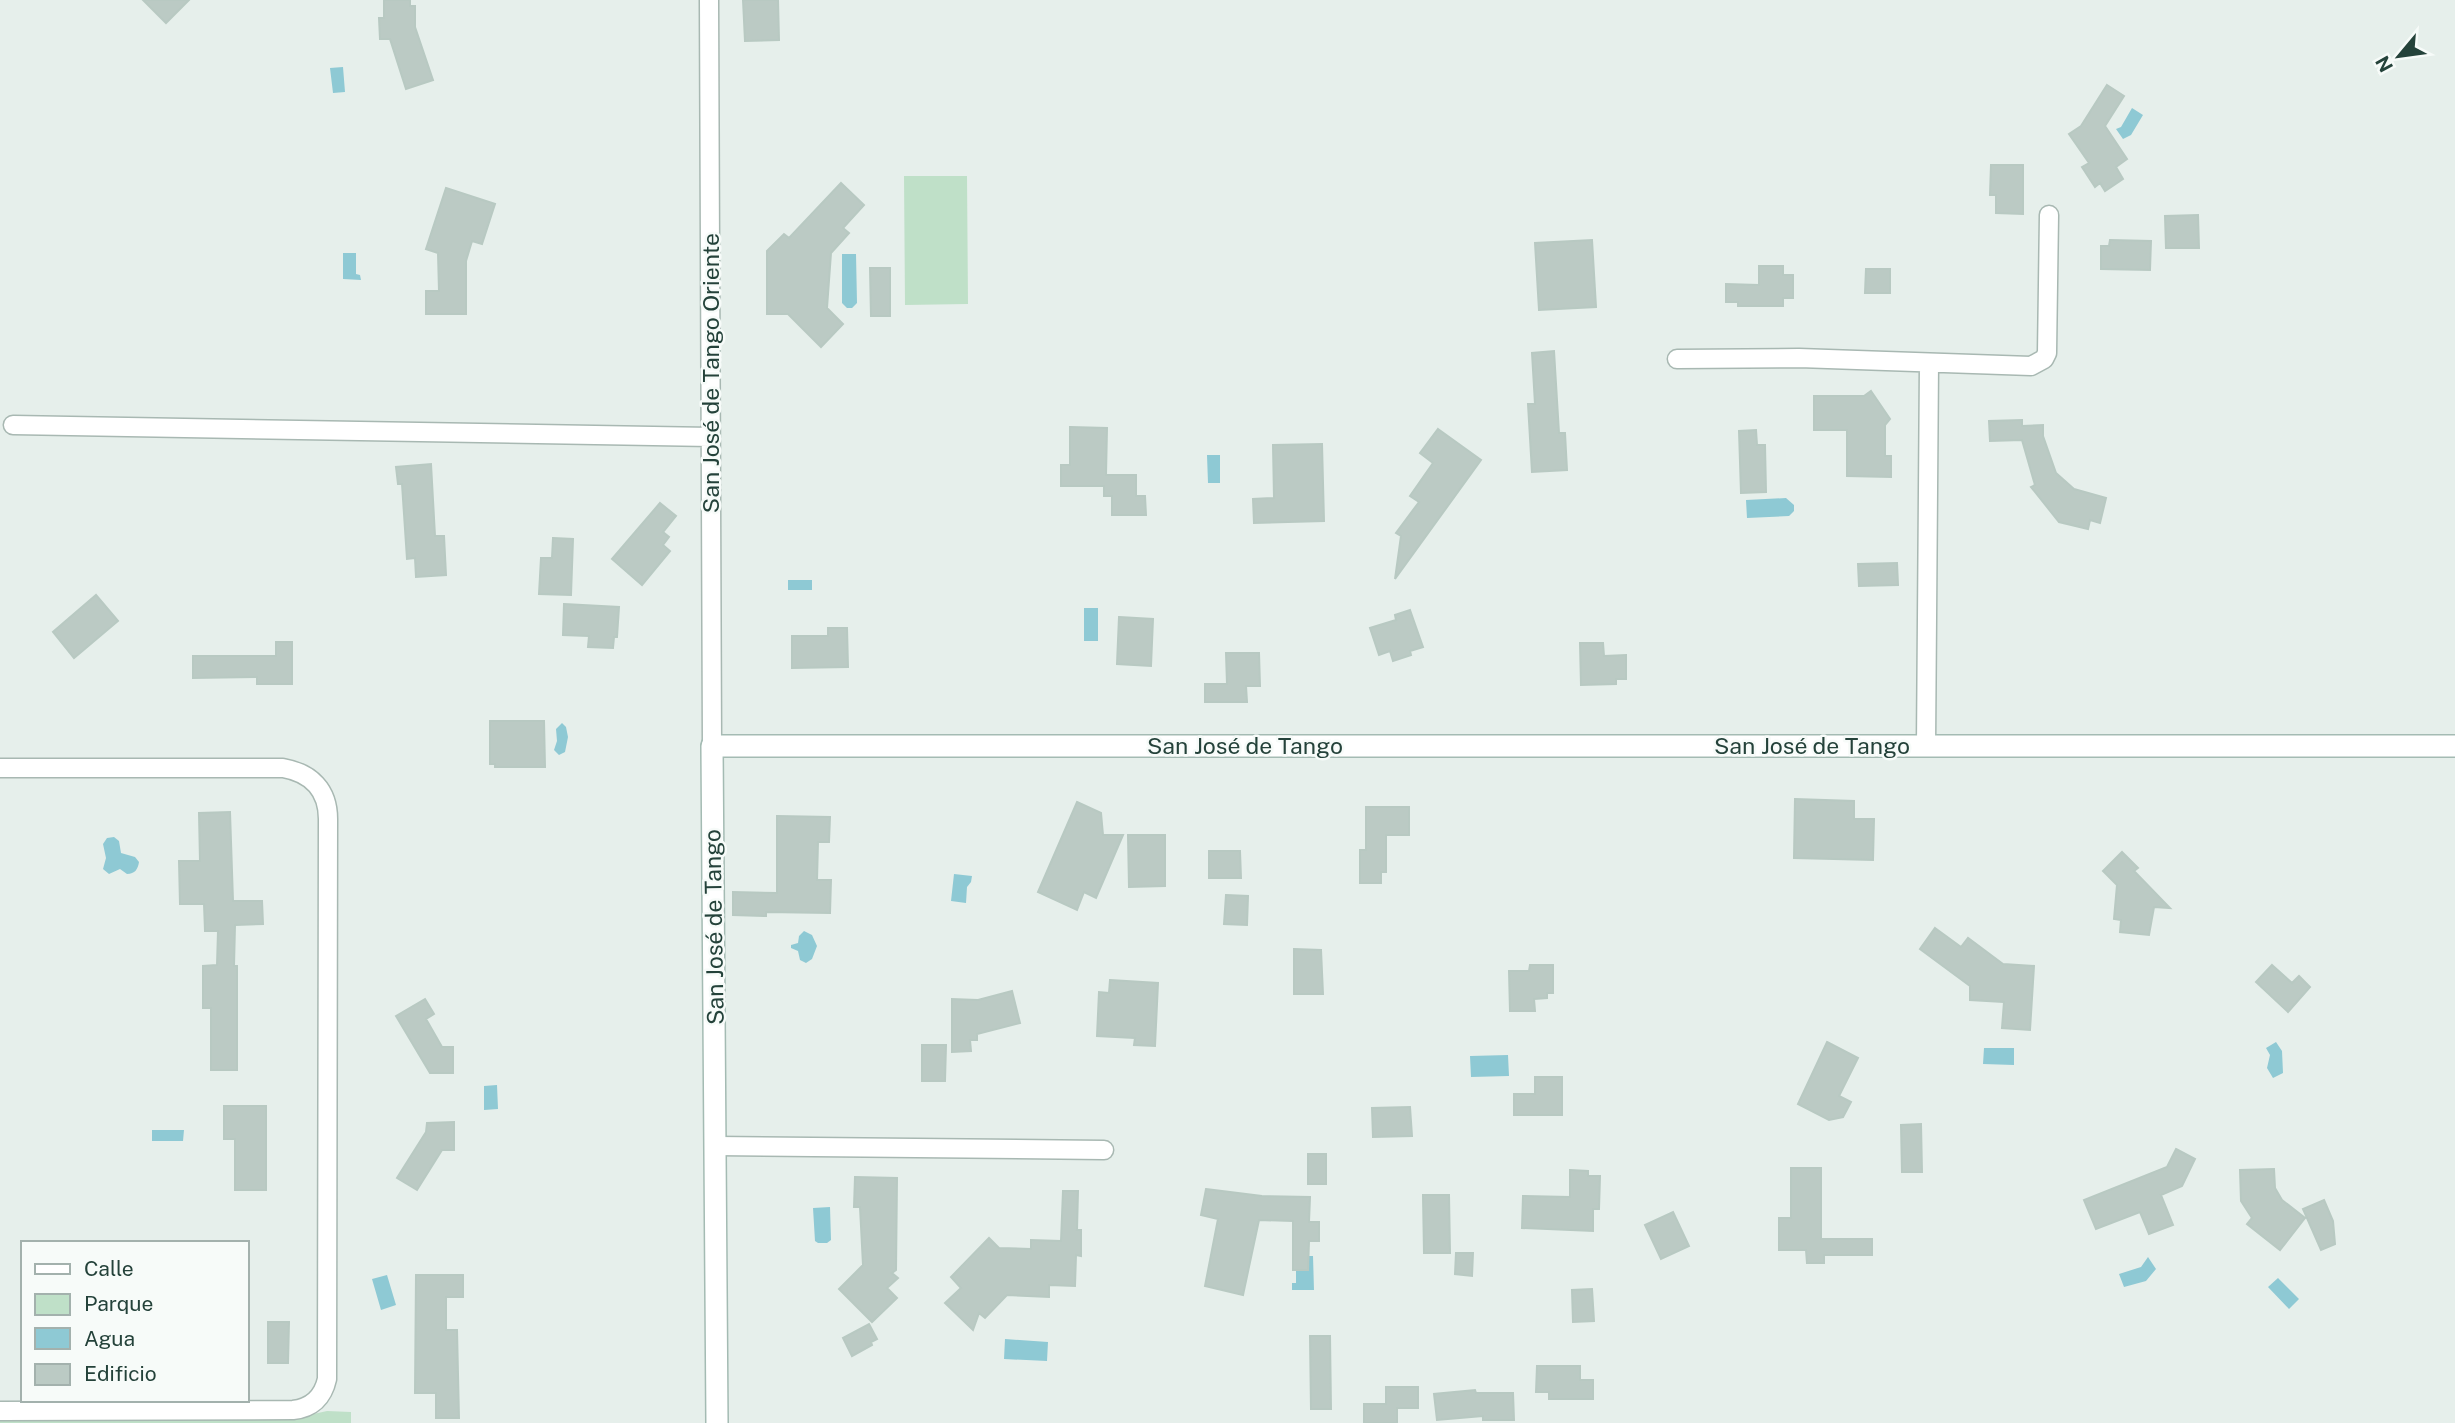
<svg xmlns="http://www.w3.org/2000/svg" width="2455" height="1423" font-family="'Public Sans',sans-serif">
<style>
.green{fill:#bfe0c8}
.water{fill:#8ec9d4}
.building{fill:#bbcac4;stroke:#b8c9c2;stroke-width:2}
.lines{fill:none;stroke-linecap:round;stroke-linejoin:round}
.street-casing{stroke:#a8b8b2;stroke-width:21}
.secondary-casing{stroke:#a4bbb3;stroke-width:24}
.street{stroke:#fff;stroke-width:18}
.secondary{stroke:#fff;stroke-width:21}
.labels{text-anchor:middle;stroke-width:5;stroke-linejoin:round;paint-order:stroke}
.street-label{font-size:23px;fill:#24423a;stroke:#f7fbf9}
</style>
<rect width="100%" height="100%" fill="#e6efeb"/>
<path class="green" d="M904 176H967L968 304 905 305Z
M327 1411 351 1412V1423H0V1419L300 1417Z"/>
<path class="water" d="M343 67 345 92 333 93 330 68Z
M2132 108 2143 115 2131 135 2123 139 2116 129 2121 127Z
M343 253H356V274L360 275 361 280 343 279Z
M842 254H856L857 303 852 308H847L842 303Z
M1207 455H1220V483H1208Z
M1786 498 1794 505V511L1789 516 1747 518 1746 500Z
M788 580H812V590H788Z
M1084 608H1098V641H1084Z
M562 723 566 727 568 737 565 752 559 755 554 750 557 741 556 729Z
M114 837 119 841 121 853 135 857 139 862C138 869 135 874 127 874L120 869 109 874 103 869 106 858 103 844 107 838Z
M954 874 972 876 971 882 967 887 966 903 951 901Z
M804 931 812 935 817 946 812 959 806 963 800 960 798 951 791 948V945L798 943 799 936Z
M2276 1042 2282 1051 2283 1073 2273 1078 2267 1068 2270 1055 2266 1048Z
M1984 1048H2014V1065L1983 1064Z
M1508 1055 1509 1076 1471 1077 1470 1056Z
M497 1085 498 1109 484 1110V1086Z
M152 1130H184L183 1141H152Z
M830 1207 831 1240 827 1243H818L815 1241 813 1208Z
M1296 1256H1313L1314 1290H1292V1283H1296Z
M2148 1257 2156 1269 2146 1281 2124 1287 2119 1274 2141 1267Z
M387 1275 396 1305 381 1310 372 1279Z
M2278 1278 2299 1299 2289 1309 2268 1287Z
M1005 1339 1048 1342 1047 1361 1004 1359Z"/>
<path class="building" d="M143 0H189L166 23Z
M384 0H410V6H415V27L433 80 406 89 390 39H380L379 18H384Z
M743 0H778L779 40 745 41Z
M2107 85 2124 96 2105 126 2127 159 2116 167 2123 179 2105 191 2100 183 2095 187 2082 167 2089 163 2069 134 2081 126Z
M1991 165H2023V214L1996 213V195H1990Z
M841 183 864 205 843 228 849 233 831 253 827 308 843 324 821 347 788 314H767V251L784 234 789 238Z
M446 188 495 204 482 244 472 241 466 261V314H426V291H439L438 253 426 249Z
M2198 215 2199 248H2166L2165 216Z
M1592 240 1596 307 1539 310 1535 243Z
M2110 240 2151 241 2150 270 2101 269V246H2109Z
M1759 266H1783V275H1793V298H1783V306H1738V302H1726V284L1759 285Z
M870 268H890V316H871Z
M1866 269H1890V293H1865Z
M1554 351 1559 433H1565L1567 470 1532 472 1528 404H1535L1532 353Z
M1871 391 1890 419 1885 425V456H1891V477L1847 476V430H1814V396H1864Z
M2022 420V426L2043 425V436L2056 473 2074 489 2106 498 2100 523 2090 520 2088 529 2059 522 2031 487 2035 485 2022 440 1990 441 1989 421Z
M1070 427 1107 428 1106 475H1136V496H1145L1146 515H1112V496H1104V486H1061V465H1070Z
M1438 429 1481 460 1395 579 1401 536 1396 533 1419 502 1410 496 1433 463 1420 453Z
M1756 430 1757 445H1765L1766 492 1741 493 1739 431Z
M1322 444 1324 521 1254 523 1253 499 1274 498 1273 445Z
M431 464 435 536H444L446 575 416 577 415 558 407 559 402 484H398L396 467Z
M660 503 676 516 663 532 669 537 663 545 670 551 642 585 612 559Z
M553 538 573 539 571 595 539 594 541 558H552Z
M1897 563 1898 585 1859 586 1858 564Z
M96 595 118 621 74 658 53 632Z
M564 604 619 607 617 637H614L613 648 588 647 589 636 563 635Z
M1410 610 1423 647 1410 651 1411 655 1393 661 1390 651 1379 655 1370 628 1396 620 1395 615Z
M1119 617 1153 619 1151 666 1117 664Z
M828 628H847L848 667 792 668V636H828Z
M276 642H292V684H257V677L193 678V656H276Z
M1580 643H1603L1604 656 1626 655V679H1616V684L1581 685Z
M1226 653H1259L1260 686H1246L1247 702H1205V684H1227Z
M490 721H544L545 767H495V764H490Z
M1795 799 1854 801V819H1874L1873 860 1794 858Z
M1077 802 1101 813 1103 835H1123L1096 898 1084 892 1077 910 1038 892Z
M1366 807H1409V835H1386V872H1381V883H1360V850H1366Z
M230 812 233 901H262L263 924 235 925 234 966H237V1070H211V1008H203V966L217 965 218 931H205L204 904H180L179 861H200L199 813Z
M777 816 830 817 829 842H818L817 880H831L830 913 766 912V916L733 915V892L777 893Z
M1128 835H1165V886L1129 887Z
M1209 851H1240L1241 878H1209Z
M2122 852 2138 868 2134 871 2170 908 2154 907 2149 935 2120 932 2121 920 2114 919 2117 885 2103 871Z
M1226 895 1248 896 1247 925 1224 924Z
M1935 928 1961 947 1968 938 2003 964 2034 966 2030 1030 2002 1028 2004 1002 1970 1000V986L1920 949Z
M1294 949 1321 950 1323 994H1294Z
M1530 965H1553V993H1547V998L1534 999 1535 1011H1510L1509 971H1529Z
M2272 965 2292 983 2299 976 2310 987 2288 1012 2256 982Z
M1110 980 1158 983 1155 1046 1134 1045 1135 1038 1097 1036 1099 992 1109 993Z
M1012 991 1020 1023 977 1034V1040H970L971 1051 952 1052V999L978 1000Z
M425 999 434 1014 426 1019 442 1047H453V1073H430L396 1016Z
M1827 1042 1858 1058 1839 1096 1851 1102 1843 1117 1829 1120 1798 1104Z
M922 1045H946L945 1081H922Z
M1535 1077H1562V1115H1514V1094H1535Z
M224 1106H266V1190H235V1139H224Z
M1410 1107 1412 1136 1373 1137 1372 1108Z
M454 1122V1150H442L417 1190 397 1178 426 1132 427 1123Z
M1921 1124 1922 1172H1902L1901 1125Z
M2176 1149 2195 1159 2182 1186 2161 1195 2173 1225 2149 1234 2140 1212 2096 1229 2084 1200 2167 1167Z
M1308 1154H1326V1184H1308Z
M1791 1168H1821V1239H1872V1255H1824V1263H1807L1806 1250H1779V1218H1791Z
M2274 1169 2275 1188 2282 1200 2305 1218 2280 1250 2247 1224 2252 1218 2241 1201 2240 1170Z
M1570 1170 1588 1171V1176H1600L1599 1209H1593V1231L1522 1228 1523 1196 1570 1197Z
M855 1177 897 1178 896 1270 892 1273 898 1278 887 1288 897 1298 872 1322 839 1289 863 1265 860 1207H854Z
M1206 1189 1262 1196 1310 1197 1309 1222H1319V1241H1309L1308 1270H1293V1221L1259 1220 1243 1295 1205 1286 1218 1219 1201 1215Z
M1063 1191H1078L1077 1230H1081V1256L1076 1255 1075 1286 1049 1285V1297L1007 1295 985 1318 979 1313 973 1330 945 1303 961 1288 951 1277 989 1238 999 1248 1031 1249V1240L1061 1241Z
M1423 1195H1449L1450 1253H1424Z
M2324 1200 2333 1221 2335 1244 2321 1250 2303 1209Z
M1673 1212 1689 1246 1661 1259 1645 1225Z
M1456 1253H1473L1472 1276 1455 1274Z
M416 1275H463V1297H446V1330H457L459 1418H436V1393H415Z
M1592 1289 1594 1321 1573 1322 1572 1290Z
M268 1322H289L288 1363H268Z
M869 1324 877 1339 871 1342 872 1345 852 1356 843 1338Z
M1310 1336H1330L1331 1409H1311Z
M1537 1366H1580V1380H1593V1399H1549V1392H1536Z
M1386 1387H1418V1408H1397V1423H1364V1404H1386Z
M1475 1390 1476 1393H1513L1514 1420H1483V1416L1437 1420 1434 1394Z"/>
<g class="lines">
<defs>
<path id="street" d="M709 0 712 746
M1677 359 1799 358 2031 366 2044 359 2047 353 2049 215
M13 425 711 437
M1926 746 1929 363
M0 768H283C311 773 328 790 328 819L327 1379C323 1397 312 1408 293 1410L0 1411
M716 1146 1104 1150"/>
<path id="secondary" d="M717 1423 712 746H2455"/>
</defs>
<use href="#street" class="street-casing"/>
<use href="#secondary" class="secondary-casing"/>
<use href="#street" class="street"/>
<use href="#secondary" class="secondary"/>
</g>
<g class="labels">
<g class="street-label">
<text transform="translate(711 373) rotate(-90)" y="8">San José de Tango Oriente</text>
<text x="1245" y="754">San José de Tango</text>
<text x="1812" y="754">San José de Tango</text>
<text transform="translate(714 927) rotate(-91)" y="8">San José de Tango</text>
</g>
</g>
<rect x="21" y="1241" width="228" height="161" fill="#f7fbf9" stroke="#a3b1ad" stroke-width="2"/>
<rect x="35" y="1264" width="35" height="10" fill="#ffffff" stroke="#a3b1ad" stroke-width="2"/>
<text x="84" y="1276" font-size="21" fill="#24423a">Calle</text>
<rect x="35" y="1294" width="35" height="21" fill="#bfe0c8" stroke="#a3b1ad" stroke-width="2"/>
<text x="84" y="1311" font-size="21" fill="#24423a">Parque</text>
<rect x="35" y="1328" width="35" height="21" fill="#8ec9d4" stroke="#a3b1ad" stroke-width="2"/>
<text x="84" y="1346" font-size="21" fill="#24423a">Agua</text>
<rect x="35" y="1364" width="35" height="21" fill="#bbcac4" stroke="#a3b1ad" stroke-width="2"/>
<text x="84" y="1381" font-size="21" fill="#24423a">Edificio</text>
<g transform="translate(2399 56) rotate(241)" stroke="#f7fbf9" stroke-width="5" paint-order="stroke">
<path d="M0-5L12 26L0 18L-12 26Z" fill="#24423a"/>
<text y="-10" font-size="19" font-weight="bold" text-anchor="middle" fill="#24423a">N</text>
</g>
</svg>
